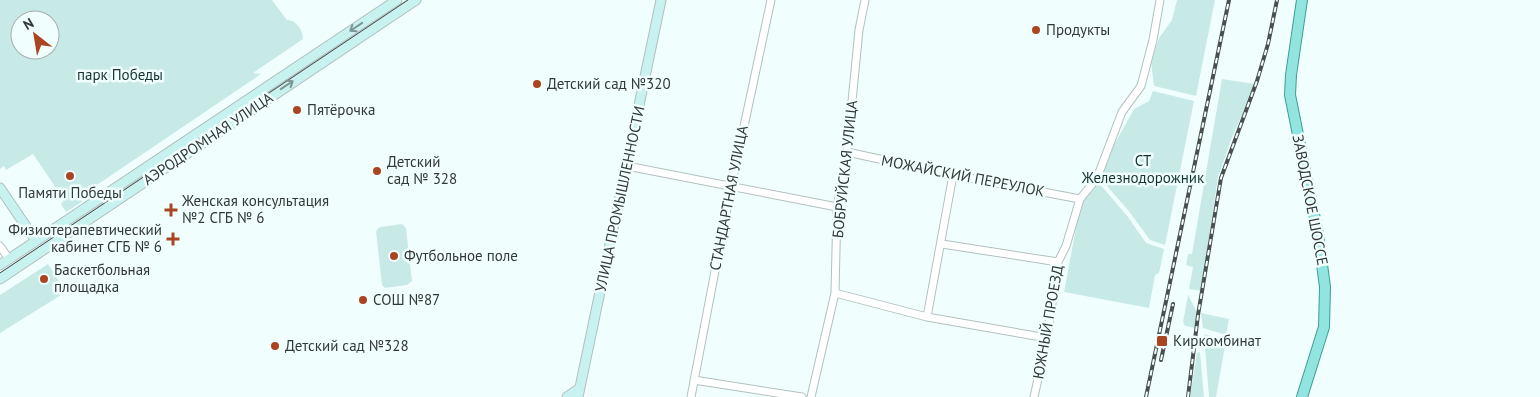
<svg xmlns="http://www.w3.org/2000/svg" width="1540" height="397" font-family="'PT Sans',sans-serif">
<style>
.green{fill:#c7eae7;fill-rule:evenodd}
.lines{fill:none;stroke-linecap:round;stroke-linejoin:round}
.street-casing{stroke:#b2c0bf;stroke-width:9}
.secondary-casing{stroke:#b2c0bf;stroke-width:11}
.primary-casing{stroke:#409c96;stroke-width:12}
.street{stroke:#fff;stroke-width:7}
.secondary{stroke:#c8f2ef;stroke-width:9}
.primary{stroke:#91e4df;stroke-width:10}
.tram{stroke:#49504f;stroke-width:1}
.rail-casing{stroke:#49504f;stroke-width:4}
.rail{stroke:#f0fffd;stroke-width:2;stroke-dasharray:5.5;stroke-linecap:butt}
.oneway{stroke:#7d9593}
.poi-dot{fill:#ab4420;stroke:#f0fffd;stroke-width:2}
.labels{text-anchor:middle;stroke-width:5;stroke-linejoin:round;paint-order:stroke}
.poi-label{font-size:15px;fill:#323837;stroke:#f0fffd;text-anchor:start}
.park-label{font-size:15px;fill:#153330;stroke:#f0fffd}
.street-label{font-size:15px;fill:#323837;stroke:#f0fffd}
</style>
<rect width="100%" height="100%" fill="#f0fffd"/>
<path class="green" d="M0 0H272L287 20C296 20 303 30 303 39L253 73 261 74 85 193 83 191 78 194 82 202 66 212 61 204 64 200 62 197 59 201 58 198 60 194 33 154 6 170 4 166 0 169ZM20 20H50V50H20Z
M1177 0H1215L1196 96 1154 86 1151 62 1159 38 1172 20Z
M1222 79 1255 84 1231 140 1218 177 1201 291 1189 289 1193 267 1186 265 1188 254H1192Z
M1153 91 1194 101 1165 245 1150 240 1128 210 1100 178 1103 165 1134 109 1149 101Z
M1096 182 1099 183 1128 217 1146 243 1164 249 1159 273 1155 275 1149 308 1064 292 1078 217 1086 195Z
M402 224 406 228 412 281 407 285 385 288 382 285 376 231 380 227Z
M48 264 66 292 0 333V295Z
M1188 295 1198 314 1196 328 1185 326 1183 322Z
M1201 313 1229 319 1226 335 1203 328Z
M1204 334 1226 340 1216 397H1209Z
M1200 352 1204 397H1190L1197 353Z"/>
<g class="lines">
<defs>
<path id="street" d="M847 152 953 175 1080 199
M627 166 837 207
M942 244 1058 262
M0 246 9 259
M835 293 927 317 1047 338
M927 317 953 175
M694 380 802 397
M691 397 731 187 771 0
M811 397 835 293 837 207 847 152 859 30 865 0
M1034 397 1047 338 1058 262 1066 246 1080 199 1097 178 1122 112 1141 86 1153 40 1160 0"/>
<path id="secondary" d="M0 188 36 241
M0 265 397 0
M0 279 416 0
M567 397 580 388
M578 397 661 0"/>
<path id="primary" d="M1302 397 1324 327 1325 287 1318 234 1290 95 1291 75 1302 0"/>
</defs>
<use href="#street" class="street-casing"/>
<use href="#secondary" class="secondary-casing"/>
<use href="#primary" class="primary-casing"/>
<use href="#street" class="street"/>
<use href="#secondary" class="secondary"/>
<use href="#primary" class="primary"/>
<path class="tram" d="M0 273 408 0"/>
<defs>
<path id="rail" d="M1161 360 1173 304
M1146 397 1229 0
M1188 397 1198 315 1221 178 1257 81 1268 44 1277 0"/>
</defs>
<use href="#rail" class="rail-casing"/>
<use href="#rail" class="rail"/>
</g>
<defs><path id="oneway-shaft" d="M-6 0H5M1.5-3L5.5 0L1.5 3" fill="none" stroke-width="1.6" stroke-linecap="round" stroke-linejoin="round" transform="scale(1.25)"/></defs>
<g class="oneway">
<use href="#oneway-shaft" transform="translate(356 27) rotate(146)"/>
<use href="#oneway-shaft" transform="translate(287 85) rotate(-34)"/>
</g>
<g class="poi-dot">
<circle cx="1036" cy="30" r="5"/>
<circle cx="537" cy="84" r="5"/>
<circle cx="297" cy="110" r="5"/>
<circle cx="377" cy="171" r="5"/>
<circle cx="70" cy="176" r="5"/>
<path d="M168.5 202.5h5v5h5v5h-5v5h-5v-5h-5v-5h5z"/>
<path d="M170.5 231.5h5v5h5v5h-5v5h-5v-5h-5v-5h5z"/>
<circle cx="394" cy="256" r="5"/>
<circle cx="44" cy="279" r="5"/>
<circle cx="363" cy="300" r="5"/>
<rect x="1156" y="335" width="12" height="12" rx="2.5"/>
<circle cx="275" cy="346" r="5"/>
</g>
<g class="labels">
<g class="poi-label">
<text x="1046" y="35">Продукты</text>
<text x="547" y="89">Детский сад №320</text>
<text x="307" y="115">Пятёрочка</text>
<text x="387" y="167">Детский<tspan x="387" dy="17">сад № 328</tspan></text>
<text x="70" y="198" text-anchor="middle">Памяти Победы</text>
<text x="182" y="206">Женская консультация<tspan x="182" dy="17">№2 СГБ № 6</tspan></text>
<text x="162" y="235" text-anchor="end">Физиотерапевтический<tspan x="162" dy="17">кабинет СГБ № 6</tspan></text>
<text x="404" y="261">Футбольное поле</text>
<text x="54" y="275">Баскетбольная<tspan x="54" dy="17">площадка</tspan></text>
<text x="373" y="305">СОШ №87</text>
<text x="1173" y="346">Киркомбинат</text>
<text x="285" y="351">Детский сад №328</text>
</g>
<g class="park-label">
<text x="120" y="80">парк Победы</text>
<text x="1143" y="166">СТ<tspan x="1143" dy="17">Железнодорожник</tspan></text>
</g>
<g class="street-label">
<text transform="translate(208 139) rotate(-34)" y="5">АЭРОДРОМНАЯ УЛИЦА</text>
<text transform="translate(845 169) rotate(-84)" y="5">БОБРУЙСКАЯ УЛИЦА</text>
<text transform="translate(963 176) rotate(11)" y="5">МОЖАЙСКИЙ ПЕРЕУЛОК</text>
<text transform="translate(729 198) rotate(-79)" y="5">СТАНДАРТНАЯ УЛИЦА</text>
<text transform="translate(620 199) rotate(-78)" y="5">УЛИЦА ПРОМЫШЛЕННОСТИ</text>
<text transform="translate(1310 200) rotate(79)" y="5">ЗАВОДСКОЕ ШОССЕ</text>
<text transform="translate(1048 322) rotate(-80)" y="5">ЮЖНЫЙ ПРОЕЗД</text>
</g>
</g>
<g transform="translate(35 35) rotate(329)"><circle r="24" fill="#f0fffd" stroke="#a4afae"/>
<path d="M0-4L9 19L0 12L-9 19Z" fill="#ab4420"/>
<text y="-8" font-size="14" font-weight="bold" text-anchor="middle" fill="#323837">N</text>
</g>
</svg>
